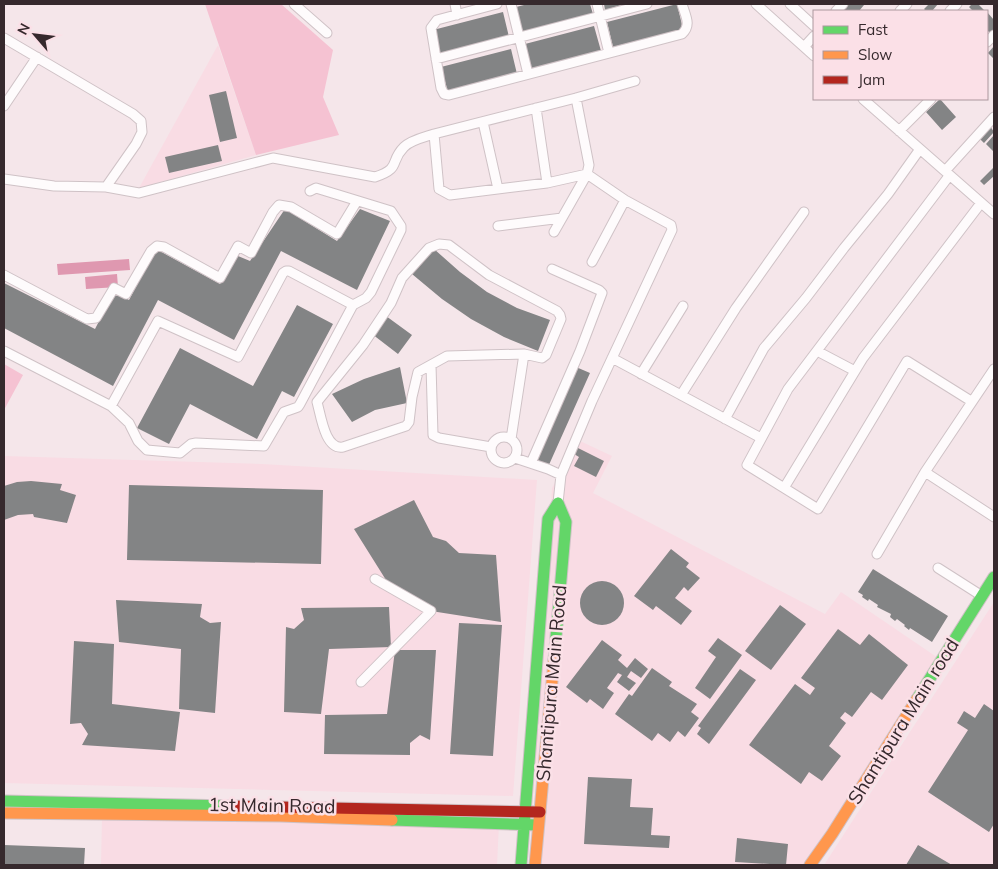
<svg xmlns="http://www.w3.org/2000/svg" width="998" height="869" font-family="Mulish,sans-serif">
<style>
.built{fill:#f9dce4}
.green{fill:#f5c2d2}
.water{fill:#df98b0}
.building{fill:#838485}
.lines{fill:none;stroke-linecap:round;stroke-linejoin:round}
.street-casing{stroke:#cfc2c6;stroke-width:11}
.fast-casing{stroke:#cfc2c6;stroke-width:13}
.slow-casing{stroke:#cfc2c6;stroke-width:13}
.jam-casing{stroke:#cfc2c6;stroke-width:13}
.street{stroke:#fefbfc;stroke-width:9}
.fast{stroke:#63d668;stroke-width:11}
.slow{stroke:#ff974d;stroke-width:11}
.jam{stroke:#b3261e;stroke-width:11}
.labels{text-anchor:middle;stroke-width:5;stroke-linejoin:round;paint-order:stroke}
.street-label{font-size:19px;fill:#36292d;stroke:#fbe0e7}
</style>
<rect width="100%" height="100%" fill="#f5e6ea"/>
<path class="built" d="M218 45 256 155 139 188Z
M580 441 612 456 593 493 825 614 841 592 944 662 805 865H533L535 762 552 488Z
M4 456 262 464 537 480 513 796 4 783Z
M994 602V865H824Z
M102 817 499 824 497 865H101Z"/>
<path class="green" d="M205 4H281L333 50 323 97 339 135 256 155Z
M4 364 23 375 4 410Z"/>
<path class="water" d="M129 259 130 270 58 275 57 264Z
M117 274 118 287 86 289 85 277Z"/>
<path class="building" d="M528 4H590L593 14 523 32 516 7Z
M604 4H625L605 10Z
M677 4 683 29 613 47 607 22Z
M849 4H863L864 5 859 11H842Z
M929 4H938L932 11H926L924 9Z
M972 4H978L985 11H973L969 7Z
M503 12 509 37 439 55 433 30Z
M987 12 994 20V31L991 34 987 30Z
M594 26 601 51 531 69 525 44Z
M994 46V59L988 53Z
M511 49 517 74 448 92 441 67Z
M226 91 237 138 220 142 209 95Z
M940 99 956 117 942 130 926 112Z
M990 126 994 132 984 143 979 138Z
M994 135V150L993 151 986 144Z
M218 145 222 161 169 173 165 157Z
M993 168 994 170V176L984 185 980 181Z
M285 209 337 241 360 209 390 221 357 290 281 251 234 340 158 300 113 386 4 328V283L95 329 114 292 129 300 156 249 220 284 238 256 250 261Z
M434 249 460 272 487 292 517 308 550 320 538 351 504 337 471 319 442 299 412 274Z
M297 305 333 324 294 397 282 391 257 439 190 404 169 444 137 428 180 348 253 386Z
M386 316 412 335 398 354 372 334Z
M400 367 407 403 375 410 352 422 332 394 364 379Z
M576 367 590 373 548 467 534 461Z
M578 448 604 461 596 477 574 466 579 457 574 454Z
M31 481 62 484 60 490 76 495 67 523 34 517 33 514 18 515 4 520V486L17 482Z
M129 485 323 490 321 564 127 560Z
M414 500 433 537 446 541 459 553 496 555 501 622 431 611 407 603 386 580 354 529Z
M671 549 689 563 686 567 700 578 688 591 684 587 675 598 692 611 681 625 656 606 653 610 634 596Z
M873 569 948 616 932 642 910 628 909 630 904 626 905 625 897 619 895 621 890 617 891 614 877 607 878 605 869 599 868 601 862 597 863 595 858 592Z
M580 603a22 22 0 1 1 44 0a22 22 0 1 1-44 0Z
M116 600 202 604 200 617 210 623 221 622 215 713 179 709 181 649 119 642Z
M780 605 806 624 771 670 745 651Z
M389 607 391 647 329 649 321 714 284 712 286 627 294 629 304 620 301 608Z
M459 623 502 625 493 756 450 754Z
M838 629 860 645 869 634 908 665 882 700 871 692 852 717 845 712 840 718 846 723 829 746 841 756 822 781 809 772 801 784 749 745 795 684 810 695 815 688 801 678Z
M718 638 742 655 710 699 695 688 716 657 708 651Z
M602 640 622 655 618 660 627 668 635 658 648 669 641 678 631 671 627 677 636 683 629 691 617 682 622 675 618 673 607 688 614 693 603 709 590 699 587 703 566 687Z
M74 641 114 644 112 704 180 712 175 751 82 745 88 734 81 723 70 724Z
M395 650H436L430 740 420 735 410 743V755L324 754 325 715 387 714Z
M652 668 672 682 669 686 697 704 691 712 699 718 685 737 678 731 670 742 658 733 652 741 615 714 629 694 632 696Z
M740 669 756 680 709 744 697 734 701 728 698 726Z
M984 704 994 711V824L989 832 928 792 968 730 957 723 964 711 975 718Z
M588 777 632 779 630 807 653 808 651 835 670 836 669 848 584 844Z
M737 838 788 844 786 865 735 862Z
M4 845 85 848 84 865H4Z
M918 845 952 865H906Z"/>
<g class="lines">
<defs>
<path id="street" d="M294 4 327 33
M455 4 457 15
M497 4 437 20 431 28 441 88 444 94 449 95 682 34C692 25 685 15 682 4
M511 4 528 74
M597 4 609 53
M756 4 804 47
M790 4 814 26
M836 11 843 4
M900 11 907 4
M950 11 957 4
M814 36 804 47 814 56
M4 38 133 114 141 121 142 132 136 144 106 187
M987 42 994 35
M436 59 647 4
M576 98 635 81
M863 99 994 214
M4 106 37 57
M536 108 547 183
M483 122 498 189
M899 131 931 99
M945 171 994 117
M949 176 788 389 747 465 818 509 907 361 971 401
M4 179 54 186 106 187 139 193 273 158 375 177C402 168 389 162 404 147 411 140 425 137 434 134
M498 226 562 218 587 174 589 165 576 98 434 134 439 189 450 195 547 183 587 174 625 200 671 225 672 230 592 401 561 475 558 503
M554 232 562 218
M439 244 449 245 489 275 557 311 560 315 561 319 546 355 542 358 524 354 447 356 418 372 412 397 409 422 406 426 343 447C325 450 321 416 317 402L363 345 391 303 402 278 429 248Z
M592 262 625 200
M4 275 87 319 96 318 114 288 126 294 151 251 157 246 164 247 220 278 238 246 251 253 273 212 279 205 291 207 337 234 357 201
M4 351 111 406 158 321 238 357 283 273 286 271H289L353 305
M817 351 855 371
M612 358 761 438
M431 365 433 435 439 438 491 447
M994 369 925 472 994 517
M641 374 683 306
M681 395 736 308 804 212
M111 406 129 423 138 441 147 450 180 453 191 444 196 443 264 446 284 412 298 407 300 404 353 305 366 298 371 292 401 230V226L391 211 316 188 310 191
M725 419 764 348 806 298 844 248 888 194 920 149
M491 450a13 13 0 1 1 26 0a13 13 0 1 1-26 0Z
M511 439 524 354
M515 458 548 469 561 475
M531 463 580 351 602 293 599 290 552 269
M784 488 863 358 981 203
M877 554 925 472
M938 568 982 596
M361 682 431 611 375 579"/>
<path id="fast" d="M554 660 566 522 558 503
M917 699 994 577
M4 801 230 806
M392 820 538 825
M521 865 548 519 558 503"/>
<path id="slow" d="M4 813 280 816 392 820
M535 865 554 660
M810 865 832 834 917 699"/>
<path id="jam" d="M230 806 540 812"/>
</defs>
<use href="#street" class="street-casing"/>
<use href="#fast" class="fast-casing"/>
<use href="#slow" class="slow-casing"/>
<use href="#jam" class="jam-casing"/>
<use href="#street" class="street"/>
<use href="#fast" class="fast"/>
<use href="#slow" class="slow"/>
<use href="#jam" class="jam"/>
</g>
<g class="labels">
<g class="street-label">
<text transform="translate(551 683) rotate(-85)" y="7">Shantipura Main Road</text>
<text transform="translate(903 721) rotate(-58)" y="7">Shantipura Main road</text>
<text transform="translate(272 805) rotate(1)" y="7">1st Main Road</text>
</g>
</g>
<rect width="998" height="869" fill="none" stroke="#36292d" stroke-width="10"/>
<rect x="813" y="10" width="175" height="90" fill="#fbe0e7" stroke="#ac979d"/>
<rect x="823" y="26" width="25" height="8" fill="#63d668" stroke="#ac979d"/>
<text x="858" y="35" font-size="15" fill="#36292d">Fast</text>
<rect x="823" y="51" width="25" height="8" fill="#ff974d" stroke="#ac979d"/>
<text x="858" y="60" font-size="15" fill="#36292d">Slow</text>
<rect x="823" y="76" width="25" height="8" fill="#b3261e" stroke="#ac979d"/>
<text x="858" y="85" font-size="15" fill="#36292d">Jam</text>
<g transform="translate(35 35) rotate(298)" stroke="#fbe0e7" stroke-width="4" paint-order="stroke">
<path d="M0-4L9 19L0 12L-9 19Z" fill="#36292d"/>
<text y="-8" font-size="14" font-weight="bold" text-anchor="middle" fill="#36292d">N</text>
</g>
</svg>
